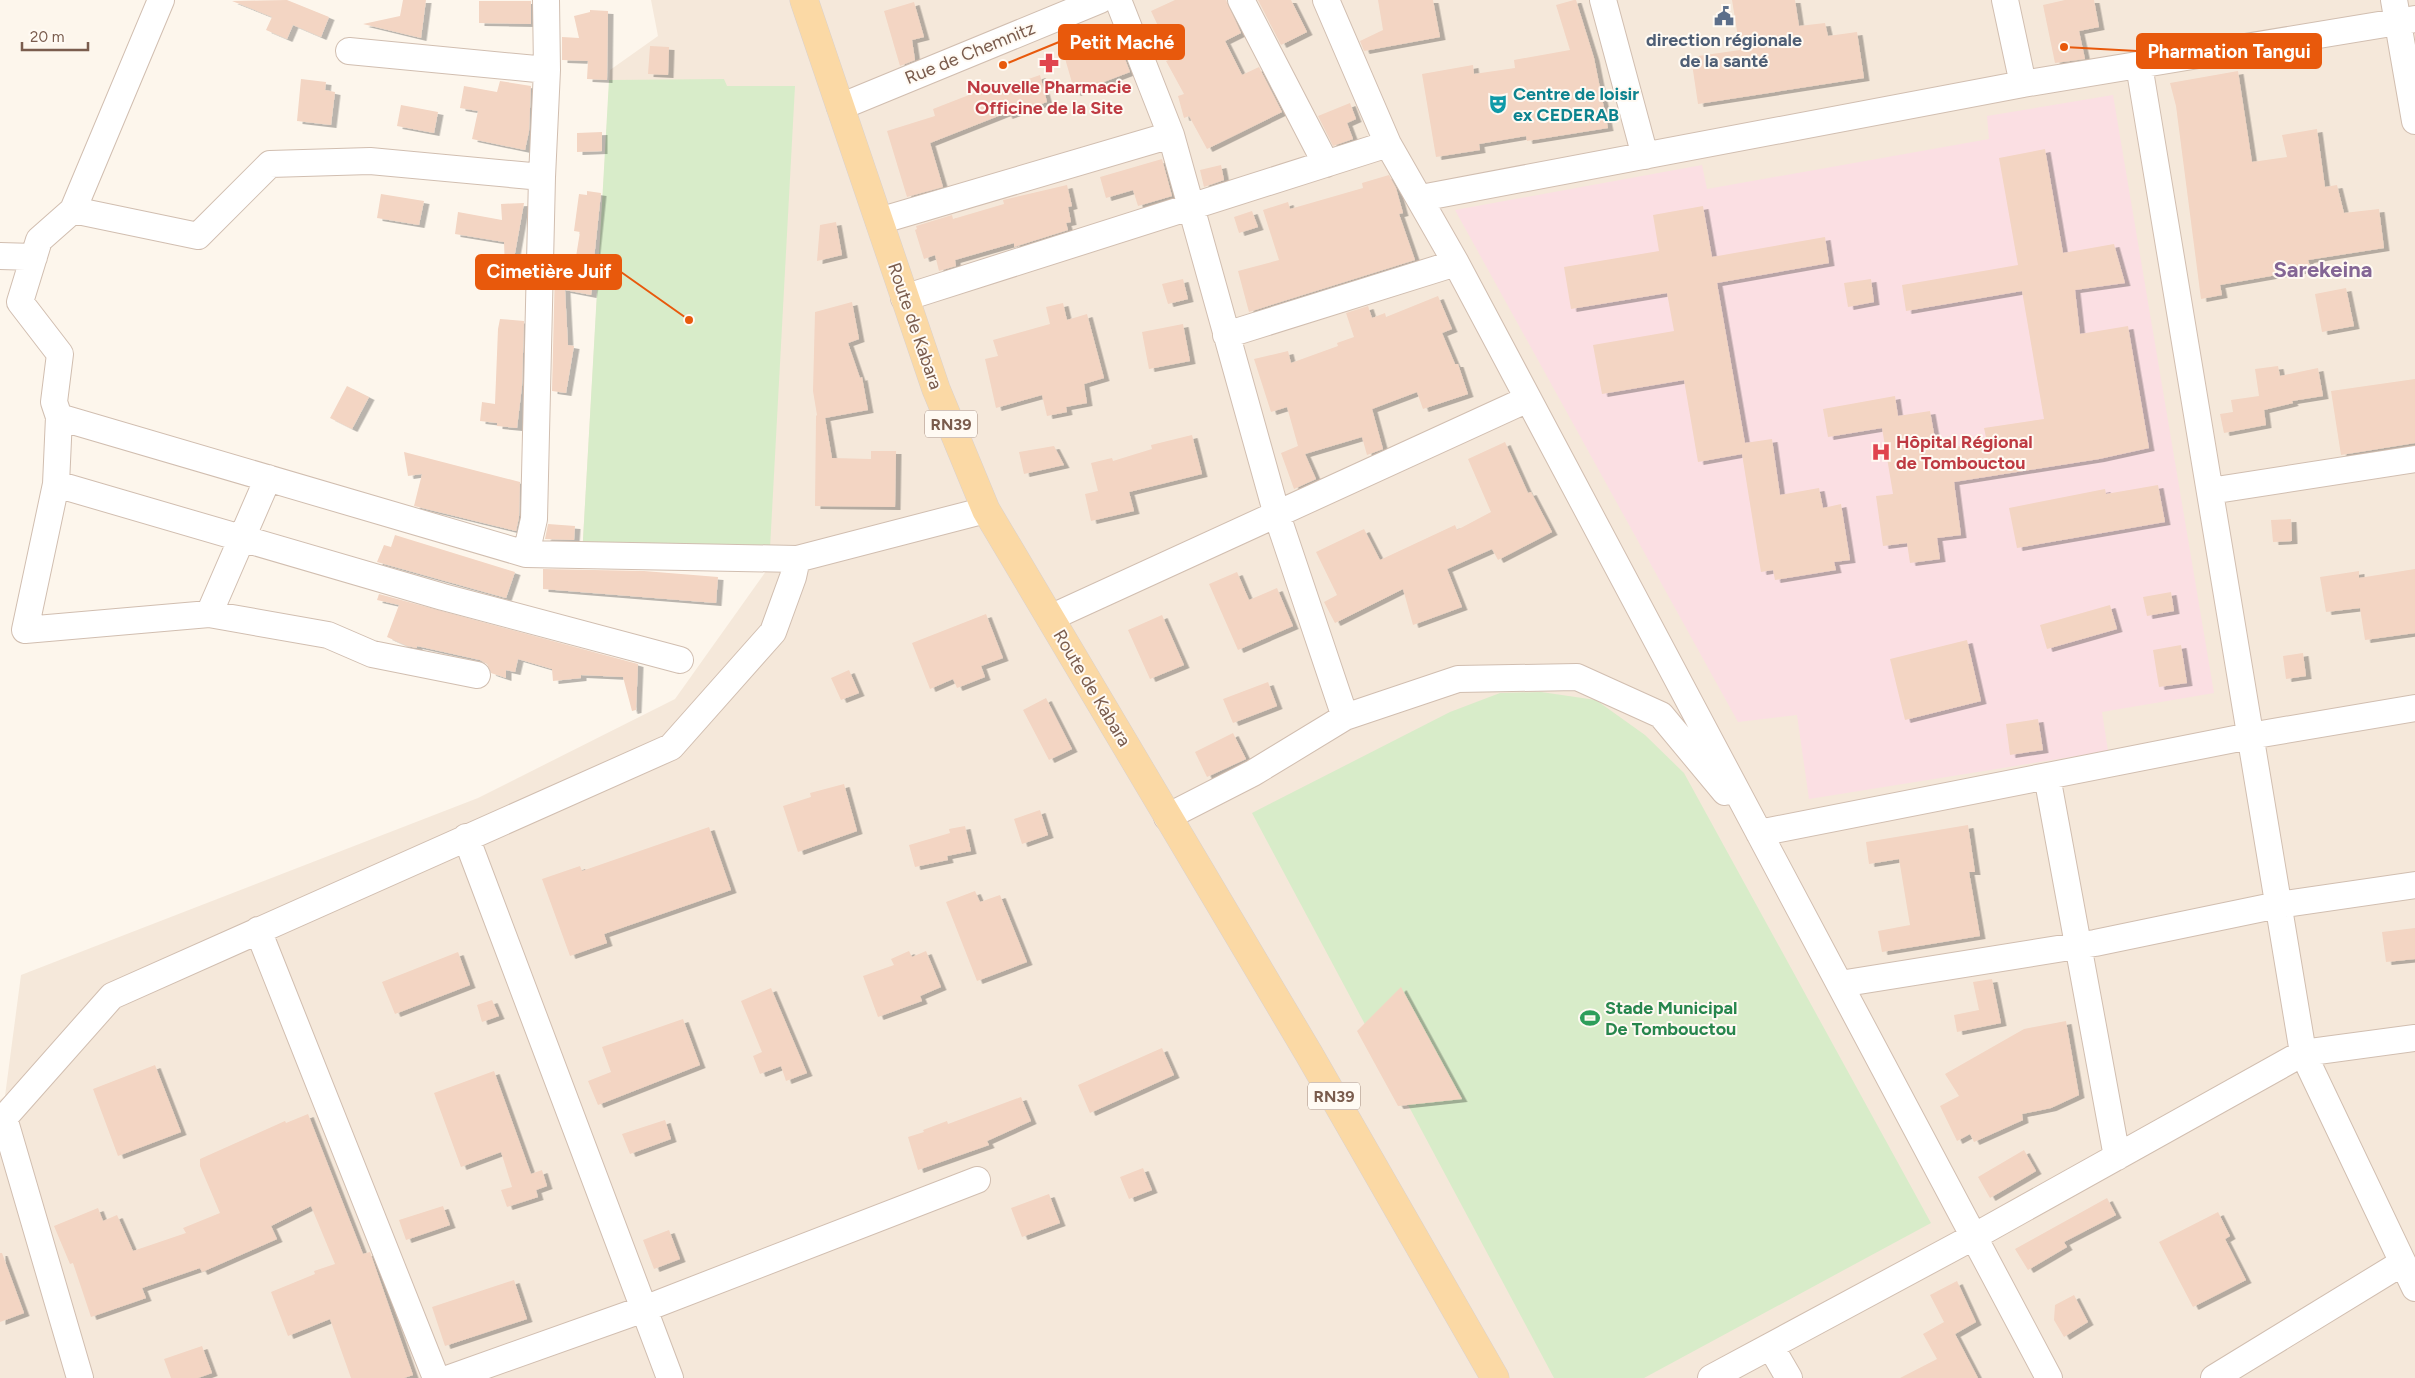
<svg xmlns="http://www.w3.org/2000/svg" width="2415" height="1378" font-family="Figtree,sans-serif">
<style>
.residential{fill:#f5e8da}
.medical{fill:#fbdfe3}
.green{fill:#d8ecc9}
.building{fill:#f3d5c3;filter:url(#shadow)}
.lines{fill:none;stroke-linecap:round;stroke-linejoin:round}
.minor-casing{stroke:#d1beb0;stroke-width:28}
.major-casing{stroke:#dad1cd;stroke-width:29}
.minor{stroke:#fff;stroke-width:26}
.major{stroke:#fbd9a5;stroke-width:28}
.labels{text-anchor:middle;stroke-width:4;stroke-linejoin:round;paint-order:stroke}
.shield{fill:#fffaf3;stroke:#a28b7f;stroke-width:1}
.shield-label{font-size:16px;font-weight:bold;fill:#7a5c4d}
.service-label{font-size:18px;font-weight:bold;fill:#4e5e75;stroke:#fffaf3}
.street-label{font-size:18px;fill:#7a5c4d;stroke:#fffaf3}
.health-label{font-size:18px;font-weight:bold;fill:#be3a42;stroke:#fffaf3}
.culture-label{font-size:18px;font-weight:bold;fill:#0d838f;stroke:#fffaf3;text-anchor:start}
.leisure-label{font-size:18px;font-weight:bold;fill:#27864d;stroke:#fffaf3;text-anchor:start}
.district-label{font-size:22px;font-weight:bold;fill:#846695;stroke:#fffaf3}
.leader{fill:none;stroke:#e8590c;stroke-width:2}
.callout-dot{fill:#e8590c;stroke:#fffaf3;stroke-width:2}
.callout{fill:#e8590c;stroke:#e8590c;stroke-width:2}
.callout-label{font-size:19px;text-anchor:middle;font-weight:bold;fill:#fff}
</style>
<defs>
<filter id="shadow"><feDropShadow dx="5.5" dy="3" stdDeviation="0" flood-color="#0004"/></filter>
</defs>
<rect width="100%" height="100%" fill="#fdf6ec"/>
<path class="residential" d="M651 0H2415V1378H0V1100L5 1096 21 975 478 798 675 699 769 567 582 557 610 70 658 36Z"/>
<path class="medical" d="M2113 95 2214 693 2102 712 2108 751 1809 799 1797 715 1738 722 1455 210 1702 165 1707 189 1989 139 1987 116Z"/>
<path class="green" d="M724 79 727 86H795L769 567 582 557 609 80Z
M1541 692 1596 700 1645 735 1684 773 1931 1223 1644 1378H1554L1252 813 1450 712 1500 693Z"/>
<path class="building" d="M287 0 329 17 321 37 293 25 287 39 266 30 272 17 232 1Z
M403 0H426L421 38 363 24 400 16Z
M1175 0H1226L1241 33 1225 41 1242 75 1259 67 1282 112 1207 149 1189 116 1184 118 1178 96 1184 94 1166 61 1173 58 1151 11Z
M1258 0H1291L1307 32 1281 45Z
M1378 0H1433L1440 37 1364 51 1360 41 1383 30Z
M1574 0H1576L1594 58 1608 128 1527 141 1526 136 1479 144 1480 150 1436 157 1422 74 1473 65 1474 74 1515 68 1514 60 1570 50 1556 5Z
M1732 0H1795L1799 26 1825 23 1828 36 1857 32 1864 78 1698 104 1691 57 1740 50Z
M2065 0H2094L2099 27 2079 31 2085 59 2055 63 2043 5Z
M479 1H531V24L479 23Z
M914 2 924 37 912 40 915 60 900 66 884 11Z
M590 10 608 11 607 80 587 79 588 61 562 60V37L579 38 574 16 590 12Z
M1115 33 1130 72 1075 93 1064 55Z
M650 46 669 47 668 75 648 74Z
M2238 71 2252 162 2287 157 2282 135 2317 129 2325 187 2337 185 2344 213 2379 209 2384 248 2308 260 2311 269 2220 285 2222 295 2201 299 2176 106 2170 83Z
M1040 75 1047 102 1007 116 1006 113 930 143 943 187 907 197 887 131 935 116 933 109 992 86 994 91Z
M301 79 326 82 325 90 335 92 331 125 297 121Z
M500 81 531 86 529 131 525 150 472 139 478 111 460 108 464 86 497 92Z
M1350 103 1356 119 1347 123 1353 139 1333 146 1318 116Z
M401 105 438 112 434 133 397 126Z
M602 132V151L577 152V133Z
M2045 149 2063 253 2114 244 2125 283 2075 290 2080 334 2128 326 2149 448 2099 459 1954 482 1961 535 1937 538 1940 559 1910 563 1907 543 1883 546 1876 496 1893 494 1882 428 1828 437 1823 409 1895 396 1898 416 1930 411 1937 450 1987 442 1984 428 2044 419 2022 291 1906 311 1902 285 2018 265 1999 158Z
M1162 159 1172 196 1138 206 1133 190 1106 198 1100 177Z
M1221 165 1224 180 1204 187 1200 170Z
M1389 175 1396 188 1403 213 1399 214 1415 260 1249 312 1238 271 1279 260 1263 210 1288 202 1290 209 1363 188 1362 183Z
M1067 185 1072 206 1068 207 1071 222 1066 223 1068 230 1014 247V243L955 260 956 266 939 271 935 255 924 259 915 230 917 229 916 226 952 215 953 219 1004 204 1003 200Z
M587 191 601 193 594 259 597 260 591 295 565 290 568 345 574 346 566 393 552 391 555 266 556 261H564V268L574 269 580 232 574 231 579 194 587 195Z
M381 194 424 201 419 225 377 218Z
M524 203 512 270 505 269 504 242 455 234 458 212 502 220 501 204Z
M1703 206 1712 257 1825 237 1829 263 1717 283 1745 443 1772 439 1780 495 1819 488 1823 508 1841 504 1850 560 1834 562 1836 570 1775 580 1773 570 1761 572 1742 454 1698 462 1684 380 1602 394 1593 345 1674 331 1667 293 1571 309 1564 267 1659 251 1653 215Z
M1252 211 1258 227 1239 233 1234 217Z
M836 222 842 255 817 261 820 225Z
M1183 279 1188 299 1168 304 1162 284Z
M1871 279 1874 302 1848 307 1844 283Z
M2346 288 2354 326 2322 332 2315 294Z
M1438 296 1452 329 1442 333 1455 364H1458L1468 394 1423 409 1417 392 1372 409 1383 449 1367 455 1362 437 1305 454 1316 479 1294 489 1281 453 1298 446 1287 407 1271 412 1254 359 1288 351 1291 363 1338 346 1337 343 1354 337 1346 313 1368 306 1372 318 1385 313 1386 317Z
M852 302 859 339 848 343 860 378 862 377 868 410 825 418 832 458 871 459V451H896L895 507 815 506 816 416 817 415 813 391 815 312Z
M1063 303 1067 320 1087 314 1104 378 1084 384 1087 403 1066 407 1067 412 1047 416 1042 395 996 408 985 359 998 356 993 340 1050 324 1046 307Z
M500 319 524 321 522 386 517 428 497 426V423L480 421 482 402 495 404 498 329Z
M1183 324 1190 361 1149 369 1142 332Z
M2278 366 2280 376 2318 368 2323 396 2292 401 2293 403 2264 410 2266 425 2224 433 2220 414 2233 412 2231 400 2259 396 2255 369Z
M2415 379V443L2341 455 2331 391Z
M347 386 369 397 352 429 330 418Z
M1192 435 1202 474 1129 492 1134 511 1091 521 1085 494 1098 491 1091 463 1112 458 1113 461 1152 449 1151 445Z
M1505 442 1528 493 1531 492 1552 532 1498 560 1492 549 1447 569 1462 607 1413 625 1403 589 1335 623 1324 602 1337 595 1316 552 1364 529 1380 560 1455 525 1457 530 1491 512 1468 459Z
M1054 446 1064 465 1024 474 1019 452Z
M404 452 520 482 519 517 516 531 414 506 422 474 408 476Z
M2158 485 2165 522 2017 548 2009 508 2105 489 2106 494Z
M2291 519 2292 541 2273 542 2271 520Z
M548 524 575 526 574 540 545 539Z
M395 535 515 572 506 598 377 562 384 545 391 547Z
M543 569 644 571 718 577 716 603 543 589Z
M2415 569V633L2365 640 2360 608 2326 612 2320 577 2359 571V578Z
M1237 572 1249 600 1277 588 1293 626 1238 650 1209 584Z
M2171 592 2174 611 2147 616 2143 597Z
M379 594 638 664 636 710 632 711 623 677 581 675V678L553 681 552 669 518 659 515 672 506 670V678L491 673 487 664 480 660 417 646V648L407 646 387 637 399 605 377 600Z
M2110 605 2117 629 2047 649 2040 625Z
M986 614 1003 658 981 666 985 677 957 688 953 679 930 689 912 643Z
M1162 615 1184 665 1150 679 1128 630Z
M1967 640 1981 701 1905 720 1890 659Z
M2181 645 2187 683 2159 687 2153 650Z
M2303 653 2306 676 2286 679 2283 656Z
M849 670 859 693 841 700 831 678Z
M1268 682 1277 706 1233 723 1223 699Z
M1046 698 1072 749 1049 760 1023 710Z
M2038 719 2043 750 2010 755 2006 724Z
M1233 733 1246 759 1207 777 1195 752Z
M844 784 857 831 798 852 783 806 811 797 810 793Z
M1040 810 1048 835 1022 844 1014 819Z
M1968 825 1975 872H1969L1980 936 1882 952 1878 931 1910 925 1899 859 1869 864 1866 842Z
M965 826 971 851 947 856 948 860 915 867 909 845 950 833 949 829Z
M709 827 731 890 604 934 607 943 570 956 542 879 580 866 582 871Z
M975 891 980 902 1000 895 1027 962 977 981 946 902Z
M2415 928V959L2386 962 2382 932Z
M909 951 912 957 926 951 941 987 920 996 922 1001 878 1017 863 976 894 965 891 959Z
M458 952 470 985 395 1014 382 982Z
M1992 979 2001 1023 1957 1032 1954 1015 1979 1010 1973 982Z
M1401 987 1462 1099 1398 1106 1357 1031Z
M771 988 807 1073 786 1081 781 1066 760 1074 753 1056 762 1052 741 1001Z
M492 1000 499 1016 482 1022 477 1005Z
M683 1019 700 1065 598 1105 588 1081 611 1072 602 1047Z
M2066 1021 2079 1095 2051 1108 2022 1114 2023 1120 1974 1142 1970 1134 1957 1141 1940 1106 1959 1096 1945 1074 2024 1029Z
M1162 1048 1174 1075 1090 1113 1078 1085Z
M155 1065 181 1132 118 1156 93 1089Z
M494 1071 531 1174 542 1170 547 1186 536 1190 538 1197 507 1207 501 1190 512 1187 501 1152 461 1167 434 1093Z
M1021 1097 1031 1121 987 1141 989 1145 918 1170 908 1137 924 1132 923 1130 947 1121 948 1124Z
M308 1114 363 1254 370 1252 413 1375 404 1378H351L330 1319 288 1336 271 1292 315 1274 314 1271 335 1264 311 1206 271 1226 277 1239 202 1272 200 1268 142 1288 146 1298 91 1317 73 1263 70 1264 54 1226 98 1208 103 1221 117 1215 133 1251 186 1233 183 1228 220 1213 200 1166V1159L285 1121 286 1123Z
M665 1120 671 1139 630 1154 622 1134Z
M2024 1150 2036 1171 1990 1198 1978 1177Z
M1143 1168 1152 1190 1129 1199 1120 1177Z
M1049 1194 1060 1223 1022 1237 1011 1208Z
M2107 1198 2116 1215 2064 1242 2067 1247 2028 1270 2015 1249Z
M443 1206 450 1225 406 1240 399 1220Z
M2218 1212 2230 1236 2225 1239 2246 1280 2193 1307 2159 1242Z
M669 1230 680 1259 654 1269 643 1240Z
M0 1253H2L24 1313 0 1322Z
M514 1280 527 1319 445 1346 432 1307Z
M1957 1281 1976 1322 1955 1334 1978 1378H1900L1937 1359 1923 1334 1944 1322 1930 1295Z
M2074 1295 2088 1322 2064 1337 2054 1320 2055 1305Z
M202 1346 212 1373 198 1378H171L164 1359Z"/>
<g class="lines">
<defs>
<path id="minor" d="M161 0 73 210 39 240 20 302 60 354 54 402 59 417 526 554 534 519 542 177 547 70 546 0
M1118 0 1171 135 1277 515 1345 717
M1241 0 1326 164
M1326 0 1388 144 1456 263 2049 1378
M1603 0 1645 156
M2005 0 2023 84
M2394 0 2415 121
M349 51 547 70
M2139 65 2303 1053 2415 1288
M840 107 1100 0
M1421 198 2023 84 2415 19
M73 210 198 236 270 164 370 161 542 177
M879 221 1171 135
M0 256 34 257
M904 298 1388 144
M1226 335 1456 263
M59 417 56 484 25 630 209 614 328 635 372 654 477 675
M56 484 443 597 680 660
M2210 491 2415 459
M526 554 797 559
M209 614 268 478
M1050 618 1528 399
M2047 776 2117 1157
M1167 817 1253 773 1345 717 1458 679 1577 677 1661 715 1725 792
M1759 833 2250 736 2415 708
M466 837 670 1378
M258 930 436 1378
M1840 984 2095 943 2278 905 2415 885
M1771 1347 1789 1378
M80 1378 4 1118 112 996 671 747 773 632 793 577 797 559 986 510
M450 1378 644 1309 977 1180
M1711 1378 1975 1236 2303 1053 2415 1038
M2214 1378 2402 1263"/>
<path id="major" d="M804 0 936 389 986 510 1309 1054 1495 1378"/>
</defs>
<use href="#minor" class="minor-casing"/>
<use href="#major" class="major-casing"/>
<use href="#minor" class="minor"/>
<use href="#major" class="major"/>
</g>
<defs>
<symbol id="civic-bare" viewBox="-9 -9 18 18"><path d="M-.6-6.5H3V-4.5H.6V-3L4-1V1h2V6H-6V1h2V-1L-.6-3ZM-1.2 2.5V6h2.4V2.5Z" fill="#5c6f8a" stroke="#fffaf3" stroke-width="2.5" paint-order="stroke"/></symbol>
<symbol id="pharmacy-bare" viewBox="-9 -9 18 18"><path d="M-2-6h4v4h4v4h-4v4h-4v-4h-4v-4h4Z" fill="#e0444e" stroke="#fffaf3" stroke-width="2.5" paint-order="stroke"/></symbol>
<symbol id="theatre-bare" viewBox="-9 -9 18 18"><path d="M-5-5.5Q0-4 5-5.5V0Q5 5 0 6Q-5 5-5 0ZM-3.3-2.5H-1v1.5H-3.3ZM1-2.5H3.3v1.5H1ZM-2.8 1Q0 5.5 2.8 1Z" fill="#0f9aa8" stroke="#fffaf3" stroke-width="2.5" paint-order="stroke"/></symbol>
<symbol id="hospital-bare" viewBox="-9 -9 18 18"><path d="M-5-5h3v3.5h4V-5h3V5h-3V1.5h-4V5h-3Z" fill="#e0444e" stroke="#fffaf3" stroke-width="2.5" paint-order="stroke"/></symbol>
<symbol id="stadium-bare" viewBox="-9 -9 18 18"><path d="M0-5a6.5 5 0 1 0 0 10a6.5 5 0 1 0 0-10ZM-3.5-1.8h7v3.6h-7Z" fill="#2e9e5b" stroke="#fffaf3" stroke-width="2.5" paint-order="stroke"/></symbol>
</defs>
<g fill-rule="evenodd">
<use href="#civic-bare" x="1710" y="2" width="28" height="28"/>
<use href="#pharmacy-bare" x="1035" y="49" width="28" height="28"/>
<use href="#theatre-bare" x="1484" y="90" width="28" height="28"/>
<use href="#hospital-bare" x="1867" y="438" width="28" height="28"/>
<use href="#stadium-bare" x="1576" y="1004" width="28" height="28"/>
</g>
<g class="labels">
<g class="shield">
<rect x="925" y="410.5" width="52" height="27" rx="4"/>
<rect x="1308" y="1082.5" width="52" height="27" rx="4"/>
</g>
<g class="shield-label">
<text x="951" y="430">RN39</text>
<text x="1334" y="1102">RN39</text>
</g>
<g class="service-label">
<text x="1724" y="46">direction régionale<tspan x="1724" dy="21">de la santé</tspan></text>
</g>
<g class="street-label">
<text transform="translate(970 53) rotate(-22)" y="6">Rue de Chemnitz</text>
<text transform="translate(915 326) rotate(71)" y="6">Route de Kabara</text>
<text transform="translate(1092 688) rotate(59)" y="6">Route de Kabara</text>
</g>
<g class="health-label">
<text x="1049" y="93">Nouvelle Pharmacie<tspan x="1049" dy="21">Officine de la Site</tspan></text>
<text x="1896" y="448" text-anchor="start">Hôpital Régional<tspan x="1896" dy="21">de Tombouctou</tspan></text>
</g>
<g class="culture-label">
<text x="1513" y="100">Centre de loisir<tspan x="1513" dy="21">ex CEDERAB</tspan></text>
</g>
<g class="leisure-label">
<text x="1605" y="1014">Stade Municipal<tspan x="1605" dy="21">De Tombouctou</tspan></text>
</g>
<g class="district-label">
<text x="2323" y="277">Sarekeina</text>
</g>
</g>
<path class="leader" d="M1003 65L1059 42M2064 47L2137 51M689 320L621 272"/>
<g class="callout-dot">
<circle cx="1003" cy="65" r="5"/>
<circle cx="2064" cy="47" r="5"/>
<circle cx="689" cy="320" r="5"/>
</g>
<g class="callout">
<rect x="1059" y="25" width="125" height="34" rx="5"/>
<rect x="2137" y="34" width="184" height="34" rx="5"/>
<rect x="476" y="255" width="145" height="34" rx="5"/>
</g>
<g class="callout-label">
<text x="1122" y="49">Petit Maché</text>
<text x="2229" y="58">Pharmation Tangui</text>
<text x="549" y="278">Cimetière Juif</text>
</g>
<path d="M22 42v8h66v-8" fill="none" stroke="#7a5c4d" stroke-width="2.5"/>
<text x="30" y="42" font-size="15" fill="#7a5c4d" stroke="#fffaf3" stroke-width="4" paint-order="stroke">20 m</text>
</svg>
